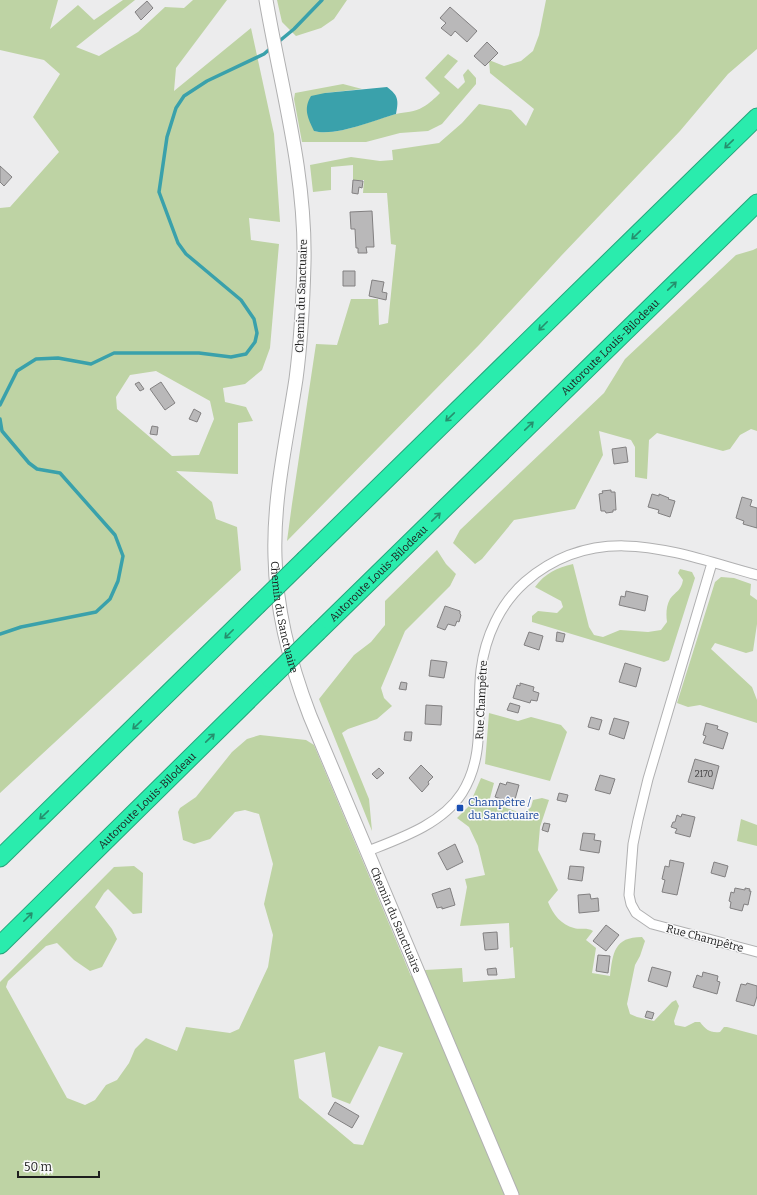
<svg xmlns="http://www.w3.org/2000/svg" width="757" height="1195" font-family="Bitter,serif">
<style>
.green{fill:#bed3a4;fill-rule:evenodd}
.water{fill:#3aa1ab}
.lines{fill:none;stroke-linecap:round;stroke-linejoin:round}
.stream{stroke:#3aa1ab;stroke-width:3.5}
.building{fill:#b9b8b9;stroke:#828081}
.street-casing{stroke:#b0b0b1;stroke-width:11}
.secondary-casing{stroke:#b0b0b1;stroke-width:15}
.highway-casing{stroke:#26a47b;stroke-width:19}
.street{stroke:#fff;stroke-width:9}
.secondary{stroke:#fff;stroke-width:13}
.highway{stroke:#2aecad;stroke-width:17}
.highway-bridge-casing{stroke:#26a47b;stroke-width:19;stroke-linecap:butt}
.highway-bridge{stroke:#2aecad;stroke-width:17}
.oneway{stroke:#258f6d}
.transit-dot{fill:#1a4fb4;stroke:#f9f9fa;stroke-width:1.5}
.labels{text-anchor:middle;stroke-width:3;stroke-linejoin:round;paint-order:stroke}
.number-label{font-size:9px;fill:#454445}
.street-label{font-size:11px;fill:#1e1e1e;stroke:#f9f9fa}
.transit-label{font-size:11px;fill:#164399;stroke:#f9f9fa;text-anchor:start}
</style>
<rect width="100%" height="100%" fill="#ececed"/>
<path class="green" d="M0 0H58L50 29 78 5 94 20 123 0H135L76 47 99 56 138 32 165 7 184 8 193 0H227L176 68 174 91 251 28 274 134 280 222 249 218 251 240 279 244 270 348 262 370 245 384 223 388 225 402 246 407 253 421 238 423V474L176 471 212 502 216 519 237 527 241 570 0 793V208L10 207 59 152 33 117 60 74 44 60 0 50ZM156 371 210 401 214 419 199 455 172 456 117 409 116 397 130 375Z
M277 0H347L334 19 321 28 296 36 282 22Z
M546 0H757V49L728 74 680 131 561 256 479 345 287 541 292 504 316 344 337 345 351 299H378L379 325 388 323 396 245 391 244 387 193H363L364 180H353V165L331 167V190L313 192 310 165 351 157 380 161 393 160 392 150 439 143 462 123 479 104 511 110 526 126 534 109 490 73 489 60 504 66 521 61 533 51 539 35Z
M448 54 458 61 444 77 458 89 465 82 463 75 468 69 476 78V84L442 124 428 131 400 133 366 142H302L294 99 295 93 343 84 362 89 325 93 314 131C336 137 373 120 396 114 405 112 415 112 423 107 429 104 435 98 440 93L425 78Z
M757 248V431L751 429 740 435 730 449 723 451 657 433 649 440 647 479 635 477V447L631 440 599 431 603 455 575 509 514 520 482 559 475 564 453 543 460 530 604 393 625 359 736 255 753 250Z
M437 550 446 564 456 574 450 586 405 631 381 688 384 698 392 706 377 719 348 729 342 733 369 799 372 831 319 699 354 655 371 642 385 625V601Z
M573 564 589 627 594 635 603 637 620 630 648 632 661 630 667 622C666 615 666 606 670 599 676 591 681 591 683 580L678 573 680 569 692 572 695 578 669 660 664 662 532 622V616L538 611 557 613 563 607 561 601 535 587C545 573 557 568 573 564Z
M721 577 734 578 751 584 750 595 757 600V624L753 651 746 653 715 643 711 649 752 687 757 700V723L700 705 688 707 677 703 715 582Z
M489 713 518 721 531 717 561 725 567 732 550 781 485 764Z
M260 735 306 740 314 745 411 976 425 970 462 968 463 982 515 978 513 947 510 948 509 923 460 926 467 887 465 879 485 875 478 846 469 827 457 818 469 806 481 778 494 783 489 802 524 814 531 807 533 800 542 798 549 800 540 827 538 850 558 890 548 902C553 914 561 925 574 928 581 930 587 927 593 931L586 940 596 948 592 973 610 976C613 953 614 937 642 937L645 941 640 956 635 965 627 1004 630 1014 637 1017 654 1021 672 1002 676 1000 679 1006 674 1021 675 1025 685 1027 695 1022H700C706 1030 710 1033 720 1032L724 1027H727L757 1035V1195H0V982L114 867 134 866 143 873 142 913 133 914 108 889 104 893 95 907 112 929 117 939 102 967 90 971 74 960 57 943 46 946 8 981 6 987 67 1098 85 1105 95 1100 106 1085 117 1080 129 1063 135 1049 146 1038 177 1051 186 1027 230 1033 239 1029 268 967 273 935 264 904 273 864 259 814 245 810 235 812 210 839 194 844 183 840 178 812 180 808 196 797 232 752 247 739ZM379 1046 403 1053 363 1145 354 1144 299 1098 294 1060 325 1052 332 1097 350 1104Z
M741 819 757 825V846L737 841Z"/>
<path class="water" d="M387 87C398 95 399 100 396 114 375 120 335 137 314 131 308 118 303 109 311 96L325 93Z"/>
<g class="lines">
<path class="stream" d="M277 43 294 29 322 0
M0 405 17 371 36 359 58 358 91 364 114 353H199L231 357 246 354 255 342 257 333 254 319 241 300 186 254 178 243 159 192 167 137 176 108 184 96 207 81 264 54 272 47
M0 419 2 431 29 463 37 469 60 473 115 535 123 556 118 581 110 599 96 612 21 627 0 634"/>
</g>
<path class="building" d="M147 1 153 8 141 20 135 12Z
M450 7 477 31 467 42 455 31 451 36 441 28 446 23 440 18Z
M487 42 498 53 485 66 474 56Z
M0 166 12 177 4 186 0 182Z
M353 180 363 181 362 188 359 187 358 194 352 193Z
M372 211 374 247H366L367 253H358V248H356L355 229H351L350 212Z
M343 271H355V286H343Z
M372 280 384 282 382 292 387 293 386 300 369 296Z
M139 382 144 389 140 391 135 384Z
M161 382 175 403 165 410 150 389Z
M194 409 201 413 197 422 189 419Z
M152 426 158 427 157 435 150 434Z
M626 447 628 462 614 464 612 449Z
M611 490V492H615L616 510H613V512L606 513 605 511H601L599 494 603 493 602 491Z
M652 494 659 496V494L669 498 668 499 675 501 670 517 658 513 659 510 648 507Z
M742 497 752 500 750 506 757 508V528L743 524 744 521 736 518Z
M626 591 648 596 645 611 619 605 621 596 625 597Z
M445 606 460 611V614L461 615 459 622 457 621 455 626 448 624 445 630 437 627Z
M529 632 543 636 539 650 524 645Z
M557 632 565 634 563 642 556 641Z
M431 660 447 662 444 678 429 676Z
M625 663 641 668 636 687 619 682Z
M401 682 407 683 406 690 399 689Z
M520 683 534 687 533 691 539 693 537 701 531 700 530 703 513 698 517 685 520 686Z
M510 703 520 706 518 713 507 710Z
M426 705 442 706 441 725 425 724Z
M591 717 602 720 599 730 588 727Z
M614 718 629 722 624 739 609 734Z
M706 723 718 726 717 729 728 733 723 749 703 743 706 736 703 735Z
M405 732H412L411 741 404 740Z
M695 759 719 766 713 789 688 782Z
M421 765 433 777 428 782 429 784 422 792 409 778Z
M379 768 384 773 377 779 372 774Z
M600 775 615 779 610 794 595 790Z
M507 782 519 785 514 803 495 797 500 783 506 785Z
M559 793 568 795 566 802 557 800Z
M682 814 695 817 690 837 675 833 677 829 671 827 673 822H675L677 815 681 817Z
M544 823 550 824 548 832 542 830Z
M583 833 595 834 594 840 601 841 599 853 580 850Z
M455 844 463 862 447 870 438 853Z
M670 860 684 863 677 895 662 892 665 880 662 879 665 866 669 867Z
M714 862 728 866 725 877 711 873Z
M570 866 584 867 582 881 568 879Z
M450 888 455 905 442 909V907L437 908 432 894Z
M735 888 745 890V888L750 889 749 891H751L748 905 744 904 742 911 730 908 731 902 729 901 731 892 734 893Z
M590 894 591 899 598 898 599 911 579 913 578 895Z
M606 925 619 935 606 951 593 941Z
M497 932 498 949 485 950 483 933Z
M598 955 610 956 608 973 596 971Z
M652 967 671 972 667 987 648 981Z
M496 968 497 975H488L487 969Z
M703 972 718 976 717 981 720 982 717 994 693 987 697 975 702 977Z
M747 983 757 986V996L754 1006 736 1001 741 984 746 985Z
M647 1011 654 1013 652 1019 645 1017Z
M335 1102 359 1116 352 1128 328 1114Z"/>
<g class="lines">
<defs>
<path id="street" d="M712 563 648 779 638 820 633 844 629 895 631 904 636 913 652 924 757 952
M368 851C401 838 442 824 462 793 486 755 476 712 481 670 485 637 500 604 525 582 598 519 676 553 757 575"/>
<g id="secondary">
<path id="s1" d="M266 0C281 88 306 173 304 263 303 302 301 341 296 379 287 438 273 497 275 557 276 612 290 664 310 716L512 1195"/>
</g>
<g id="highway">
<path d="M305 559 757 117"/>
<path id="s2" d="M318 632 757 203"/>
<path d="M0 858 257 606"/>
<path id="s3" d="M0 945 270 679"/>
</g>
</defs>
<use href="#street" class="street-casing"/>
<use href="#secondary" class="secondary-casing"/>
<use href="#highway" class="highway-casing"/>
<use href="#street" class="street"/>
<use href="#secondary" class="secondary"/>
<use href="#highway" class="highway"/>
<defs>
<path id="highway-bridge" d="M257 606 305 559
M270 679 318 632"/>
</defs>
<use href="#highway-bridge" class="highway-bridge-casing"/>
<use href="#highway-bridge" class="highway-bridge"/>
</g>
<defs><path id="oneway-shaft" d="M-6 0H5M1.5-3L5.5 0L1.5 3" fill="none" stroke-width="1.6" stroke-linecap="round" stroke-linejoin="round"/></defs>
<g class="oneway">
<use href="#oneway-shaft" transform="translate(729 144) rotate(136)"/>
<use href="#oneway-shaft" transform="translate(636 235) rotate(136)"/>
<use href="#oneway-shaft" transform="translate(672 286) rotate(-44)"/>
<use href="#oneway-shaft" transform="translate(543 326) rotate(135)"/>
<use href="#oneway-shaft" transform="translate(450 417) rotate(136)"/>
<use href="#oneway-shaft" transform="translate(529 426) rotate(-44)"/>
<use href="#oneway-shaft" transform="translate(436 517) rotate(-44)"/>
<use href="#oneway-shaft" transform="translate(229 634) rotate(135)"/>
<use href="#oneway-shaft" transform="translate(137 725) rotate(136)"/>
<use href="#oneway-shaft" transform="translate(210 738) rotate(-44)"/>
<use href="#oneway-shaft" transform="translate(44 815) rotate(136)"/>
<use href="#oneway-shaft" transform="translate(28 917) rotate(-45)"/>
</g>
<rect class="transit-dot" x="456" y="804" width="8" height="8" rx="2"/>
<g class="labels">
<g class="number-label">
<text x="704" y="777">2170</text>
</g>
<g class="street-label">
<text transform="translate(301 296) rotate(-88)" y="4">Chemin du Sanctuaire</text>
<text dy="4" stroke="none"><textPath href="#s2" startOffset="408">Autoroute Louis-Bilodeau</textPath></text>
<text dy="4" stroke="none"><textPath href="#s2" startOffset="84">Autoroute Louis-Bilodeau</textPath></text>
<text dy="4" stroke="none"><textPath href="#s1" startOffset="623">Chemin du Sanctuaire</textPath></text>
<text transform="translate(481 700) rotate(-87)" y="4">Rue Champêtre</text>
<text dy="4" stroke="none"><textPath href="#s3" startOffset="206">Autoroute Louis-Bilodeau</textPath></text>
<text dy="4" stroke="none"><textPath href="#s1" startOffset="947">Chemin du Sanctuaire</textPath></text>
<text transform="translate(705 938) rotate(15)" y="4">Rue Champêtre</text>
</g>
<g class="transit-label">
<text x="468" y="806">Champêtre /<tspan x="468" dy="13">du Sanctuaire</tspan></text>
</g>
</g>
<path d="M18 1171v6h81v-6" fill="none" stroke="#1e1e1e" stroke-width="2"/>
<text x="24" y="1171" font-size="12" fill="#1e1e1e" stroke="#f9f9fa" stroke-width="3" paint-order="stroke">50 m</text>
</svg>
